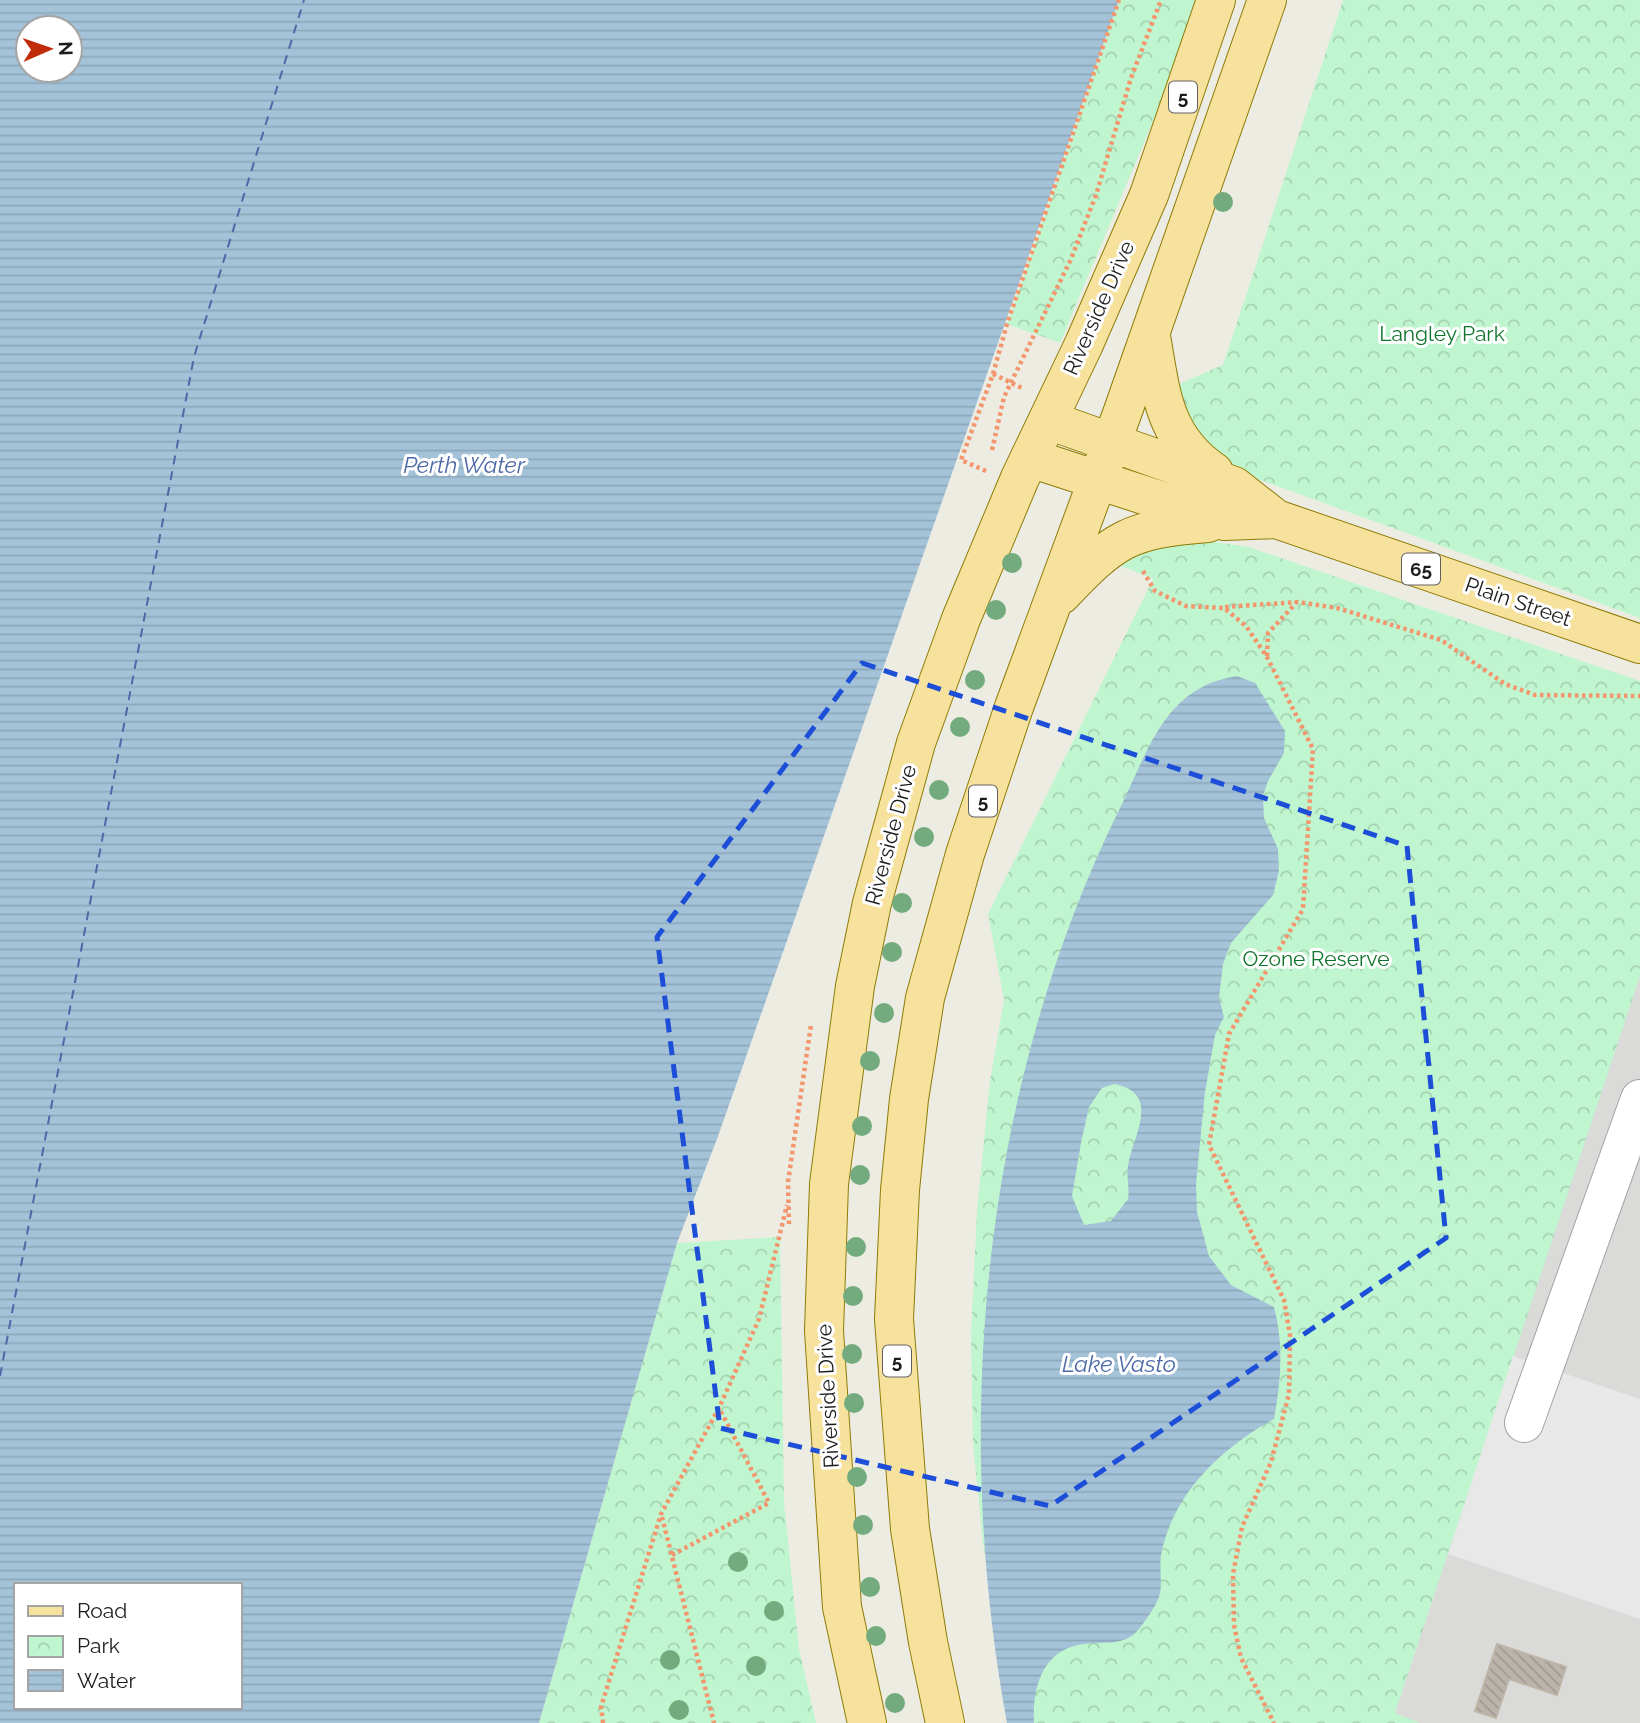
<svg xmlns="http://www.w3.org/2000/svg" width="1640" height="1723" font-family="Raleway,sans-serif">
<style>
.residential{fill:#dadad9}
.park{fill:url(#park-crowns)}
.parking{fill:#e8e8e8}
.water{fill:url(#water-rules);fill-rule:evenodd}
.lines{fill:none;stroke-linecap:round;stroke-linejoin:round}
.ferry{stroke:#4d69a7;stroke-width:2;stroke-dasharray:9 7;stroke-linecap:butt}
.building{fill:url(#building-back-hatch);stroke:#beb5a6;stroke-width:2}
.minor-casing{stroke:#a3a3a3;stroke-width:40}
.major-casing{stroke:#8e7b06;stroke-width:40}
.path{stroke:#f3956d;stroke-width:4.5;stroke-dasharray:3.5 3.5;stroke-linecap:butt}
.minor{stroke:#fff;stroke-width:38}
.major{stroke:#f7e29d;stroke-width:38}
.tree{fill:#73ab7e}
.marked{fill:none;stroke:#1d4ed8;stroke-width:5;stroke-dasharray:14 9;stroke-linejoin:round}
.labels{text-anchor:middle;stroke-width:6;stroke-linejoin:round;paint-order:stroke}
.shield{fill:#fff;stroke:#606060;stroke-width:2}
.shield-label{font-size:19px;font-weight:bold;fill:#1c1c1c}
.street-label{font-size:21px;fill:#1c1c1c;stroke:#fff}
.park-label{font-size:21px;fill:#10752c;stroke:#fff}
.water-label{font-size:23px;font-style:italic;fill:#4d69a7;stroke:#fff}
</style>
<defs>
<pattern id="park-crowns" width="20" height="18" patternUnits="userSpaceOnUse" patternTransform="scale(1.75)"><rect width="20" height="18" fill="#c0f6cf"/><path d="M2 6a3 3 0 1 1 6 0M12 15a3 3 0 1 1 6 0" fill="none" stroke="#a4d2b1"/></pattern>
<pattern id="water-rules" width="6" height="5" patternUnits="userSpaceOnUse" patternTransform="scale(1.75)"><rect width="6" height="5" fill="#a4c3d9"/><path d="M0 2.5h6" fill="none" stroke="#8da7ba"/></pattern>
<pattern id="building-back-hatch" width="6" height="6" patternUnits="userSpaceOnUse" patternTransform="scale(1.75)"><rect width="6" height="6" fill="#bab4ac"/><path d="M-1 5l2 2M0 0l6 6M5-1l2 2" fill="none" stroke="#9f9a93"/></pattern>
</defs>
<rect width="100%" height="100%" fill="#edece2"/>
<path class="residential" d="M1640 954V1723H1372Z"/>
<path class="park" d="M1119 0H1196L1156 114 1060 343 1007 324Z
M1343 0H1640V618L1241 473 1204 444 1174 386 1223 365Z
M1194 539 1249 547 1640 681V976L1395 1713 1420 1723H1014L983 1543 973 1444 971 1334 977 1211 990 1081 1004 1000 988 914 1153 579 1114 563 1129 553Z
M780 1237 784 1502 799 1649 816 1723H539L677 1243Z"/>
<path class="parking" d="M1513 1356 1640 1399V1619L1448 1554Z"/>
<path class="water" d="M0 0H1119L717 1139 677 1243 539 1723H0ZM28 28H70V70H28ZM16 1585H240V1707H16Z
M1237 676 1255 683 1285 731 1284 753 1268 781 1263 796 1264 818 1278 849 1279 871 1273 895 1231 943 1223 964 1219 998 1224 1017 1215 1035 1205 1092 1196 1184 1197 1212 1209 1256 1231 1285 1274 1307C1284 1344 1281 1382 1274 1419 1222 1448 1173 1493 1161 1555 1159 1568 1163 1586 1159 1597 1156 1606 1145 1621 1139 1629 1124 1647 1106 1641 1085 1644 1043 1648 1032 1687 1034 1723H1007C951 1419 983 1086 1120 808 1149 750 1164 687 1237 676ZM1114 1084C1163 1093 1132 1137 1128 1166 1126 1177 1130 1188 1128 1199L1111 1221 1084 1225 1072 1196 1081 1143 1089 1107 1102 1088Z"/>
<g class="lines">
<path class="ferry" d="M0 1376 194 357 304 0"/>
</g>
<path class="building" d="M1497 1644 1566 1667 1557 1695 1509 1679 1496 1718 1475 1711Z"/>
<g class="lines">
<defs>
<path id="minor" d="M1524 1423 1640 1099"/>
<path id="major" d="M1151 336C1161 393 1163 437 1214 472
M1048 420 1234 486 1276 519 1640 644
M1030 458 1224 521 1276 519
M1061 595C1115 538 1129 529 1208 523
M867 1723 842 1607 824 1331 829 1184 855 986 872 903 916 743 961 619 1020 478 1084 344 1149 195 1216 0
M945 1723 928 1642 910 1529 894 1319 900 1190 909 1099 925 998 965 854 1014 707 1123 411 1267 0"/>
</defs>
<use href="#minor" class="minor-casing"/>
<use href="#major" class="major-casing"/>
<path class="path" d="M993 374 1024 389
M992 450 1004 397 1071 259 1096 195 1131 78 1161 0
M986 471 961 460 993 374 1007 324 1119 0
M1143 571 1155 591 1186 606 1224 608 1246 626 1267 657 1313 749 1303 909 1229 1034 1209 1145 1284 1300 1290 1335 1289 1394 1271 1462 1242 1527 1233 1574 1234 1625 1241 1658 1274 1723
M1225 607 1298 602 1337 608 1441 640 1505 684 1535 695 1640 696
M1267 656 1268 633 1297 602
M789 1224 788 1182 811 1025
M662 1517 714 1723
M672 1555 769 1503 719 1408
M603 1723 601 1707 661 1514 719 1408 759 1319 787 1205"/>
<use href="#minor" class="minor"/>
<use href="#major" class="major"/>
</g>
<g class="tree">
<circle cx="1223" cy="202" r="10"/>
<circle cx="1012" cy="563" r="10"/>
<circle cx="996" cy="610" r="10"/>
<circle cx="975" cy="680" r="10"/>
<circle cx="960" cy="727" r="10"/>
<circle cx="939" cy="790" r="10"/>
<circle cx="924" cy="837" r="10"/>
<circle cx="902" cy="903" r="10"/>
<circle cx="892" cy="952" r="10"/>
<circle cx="884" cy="1013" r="10"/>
<circle cx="870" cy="1061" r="10"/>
<circle cx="862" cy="1126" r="10"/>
<circle cx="860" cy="1175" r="10"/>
<circle cx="856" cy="1247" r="10"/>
<circle cx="853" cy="1296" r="10"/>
<circle cx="852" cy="1354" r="10"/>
<circle cx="854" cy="1403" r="10"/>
<circle cx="857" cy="1477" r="10"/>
<circle cx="863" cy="1525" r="10"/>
<circle cx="738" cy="1562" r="10"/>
<circle cx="870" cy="1587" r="10"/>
<circle cx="774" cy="1611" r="10"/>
<circle cx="876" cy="1636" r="10"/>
<circle cx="670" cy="1660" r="10"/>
<circle cx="756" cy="1666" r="10"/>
<circle cx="895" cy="1703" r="10"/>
<circle cx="679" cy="1710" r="10"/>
</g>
<path class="marked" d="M862 663 1407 846 1446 1238 1050 1506 720 1428 657 937Z"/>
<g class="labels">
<g class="shield">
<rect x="1169" y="81.5" width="28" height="31" rx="5"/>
<rect x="1402" y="553.5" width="38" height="31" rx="5"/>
<rect x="969" y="785.5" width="28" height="31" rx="5"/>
<rect x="883" y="1345.5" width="28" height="31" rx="5"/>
</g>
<g class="shield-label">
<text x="1183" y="104">5</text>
<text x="1421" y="576">65</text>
<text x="983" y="808">5</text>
<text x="897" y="1368">5</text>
</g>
<g class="street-label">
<text transform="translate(1099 308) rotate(-66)" y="7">Riverside Drive</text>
<text transform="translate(1518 602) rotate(19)" y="7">Plain Street</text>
<text transform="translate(891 835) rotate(-75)" y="7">Riverside Drive</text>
<text transform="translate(828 1396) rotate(-93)" y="7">Riverside Drive</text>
</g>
<g class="park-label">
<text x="1442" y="341">Langley Park</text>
<text x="1316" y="966">Ozone Reserve</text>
</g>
<g class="water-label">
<text x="464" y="473">Perth Water</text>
<text x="1119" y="1372">Lake Vasto</text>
</g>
</g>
<rect x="14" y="1583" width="228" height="126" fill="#ffffff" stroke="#a4a4a4" stroke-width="2"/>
<rect x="28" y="1606" width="35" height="10" fill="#f7e29d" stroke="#a4a4a4" stroke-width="2"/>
<text x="77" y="1618" font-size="21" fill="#1c1c1c">Road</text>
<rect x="28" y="1636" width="35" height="21" fill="url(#park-crowns)" stroke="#a4a4a4" stroke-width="2"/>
<text x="77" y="1653" font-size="21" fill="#1c1c1c">Park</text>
<rect x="28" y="1670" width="35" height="21" fill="url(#water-rules)" stroke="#a4a4a4" stroke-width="2"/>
<text x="77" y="1688" font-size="21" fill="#1c1c1c">Water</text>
<g transform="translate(49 49) rotate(88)"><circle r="33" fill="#ffffff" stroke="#a4a4a4" stroke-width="2"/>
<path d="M0-5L12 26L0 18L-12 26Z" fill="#c02c09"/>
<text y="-10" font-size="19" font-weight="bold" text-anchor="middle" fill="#1c1c1c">N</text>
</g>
</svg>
